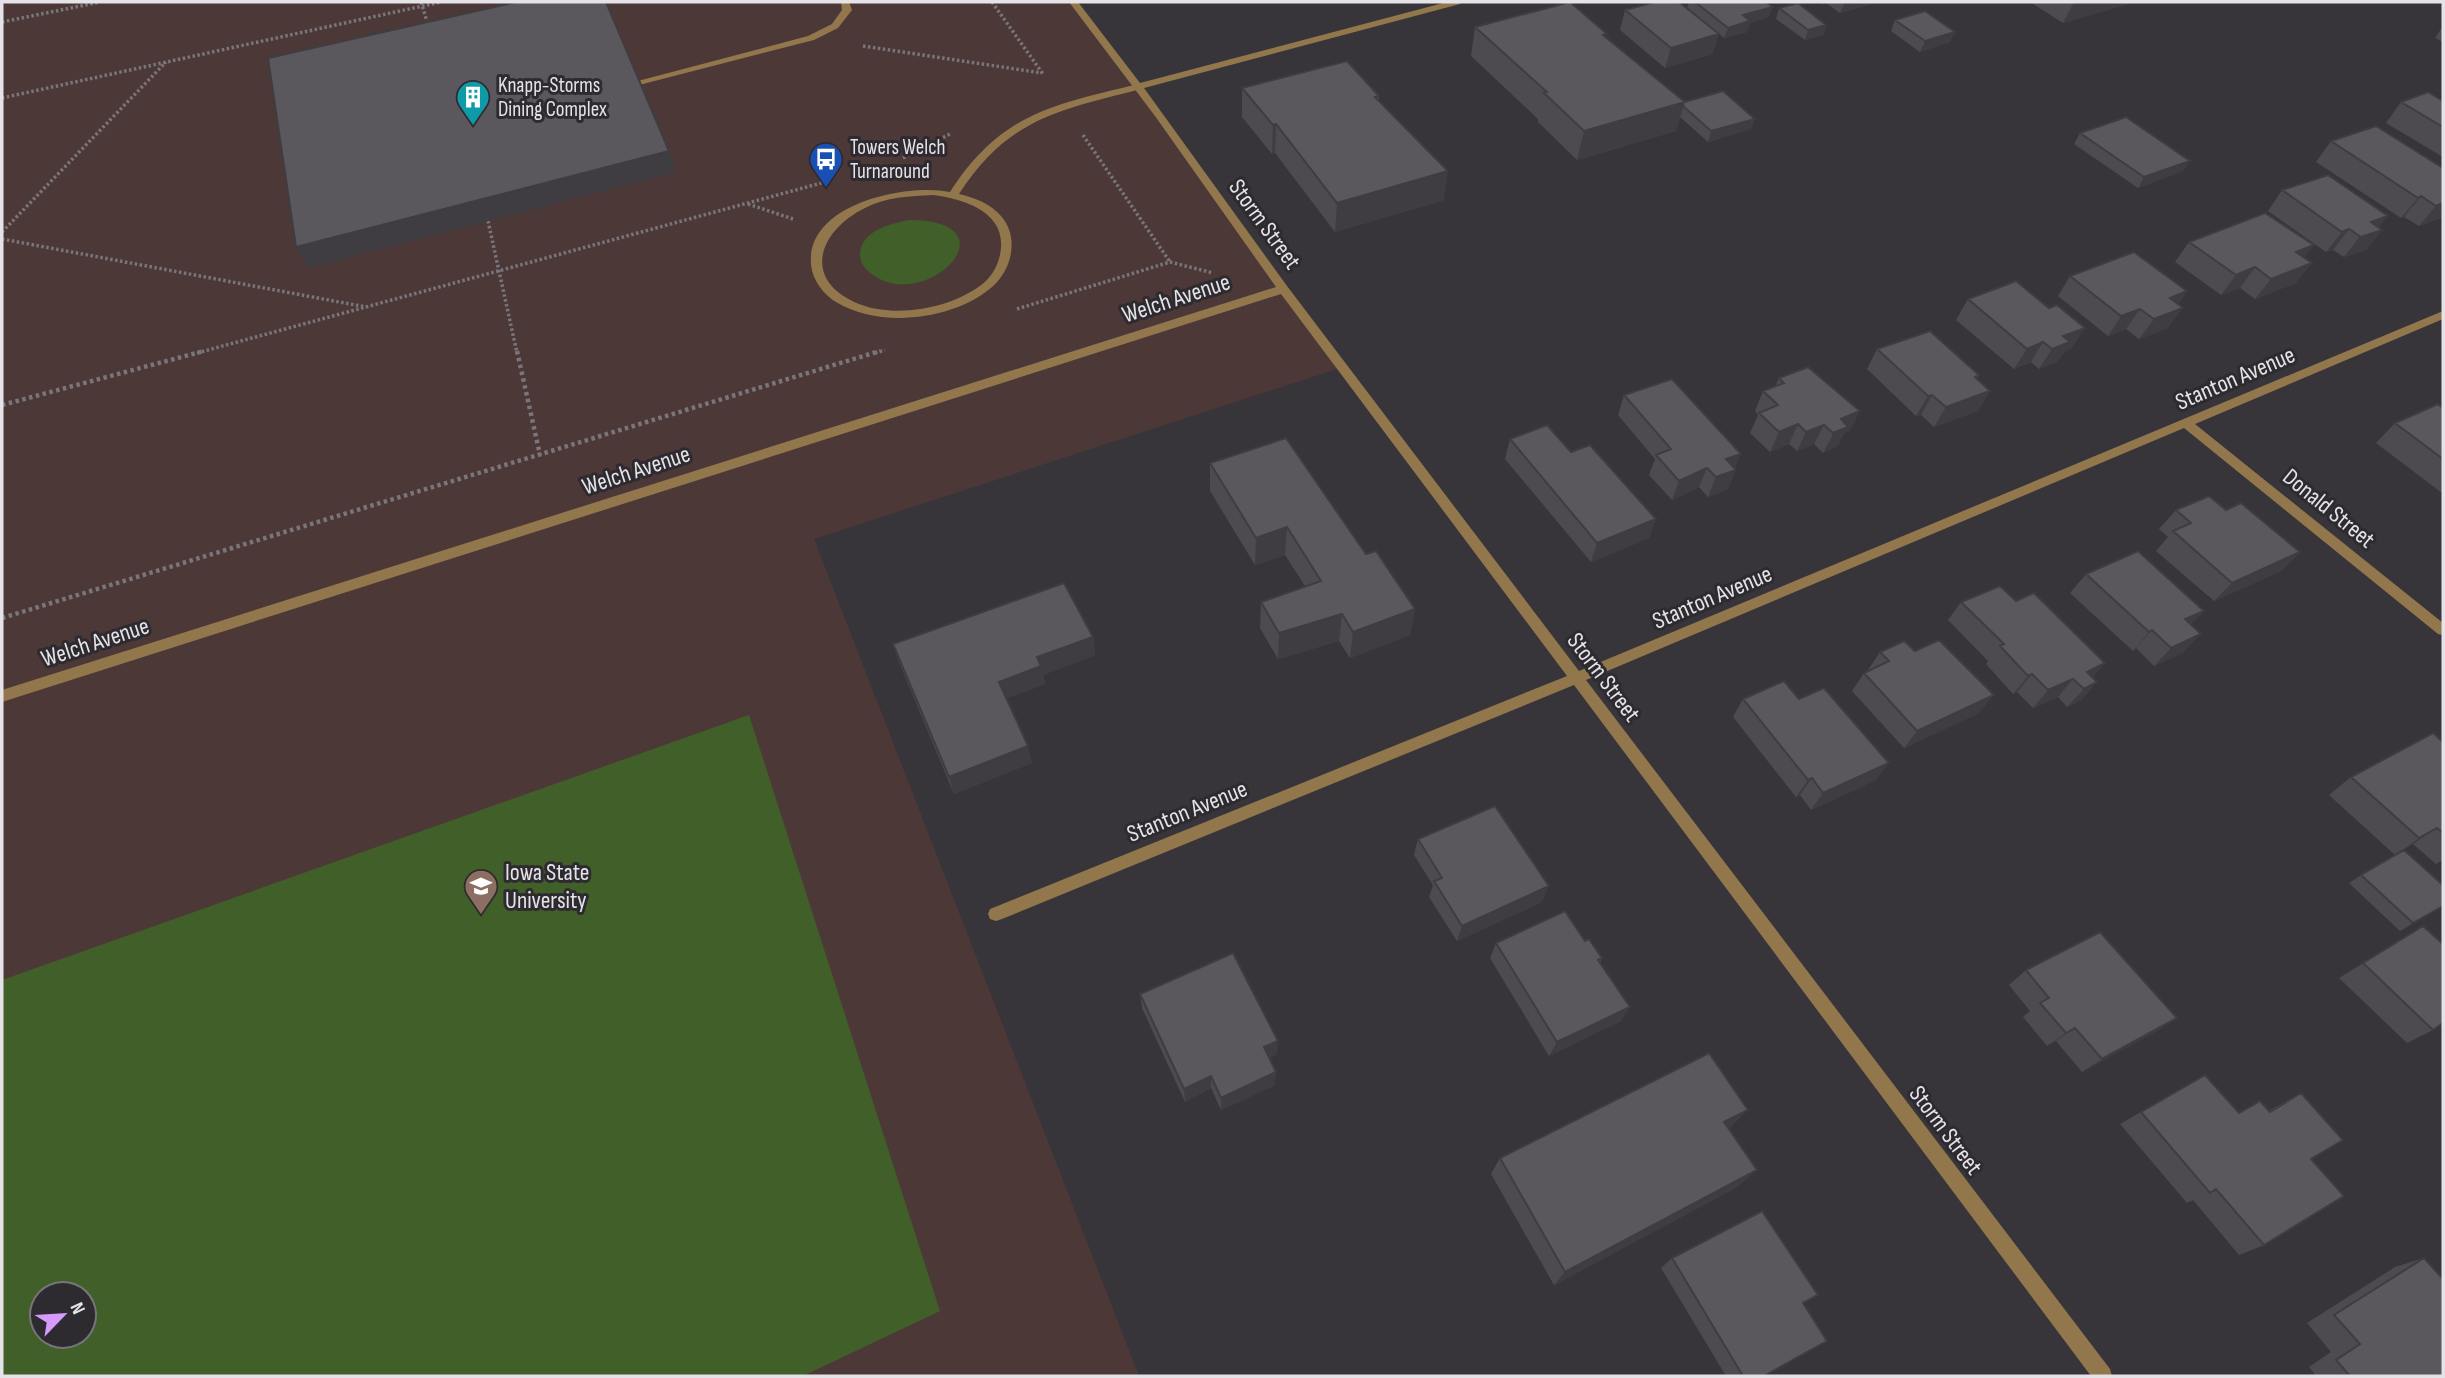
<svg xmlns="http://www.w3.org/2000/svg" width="2445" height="1378" font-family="'Sofia Sans Condensed',sans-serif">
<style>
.education{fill:#4d3838;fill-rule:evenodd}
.green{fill:#415f28;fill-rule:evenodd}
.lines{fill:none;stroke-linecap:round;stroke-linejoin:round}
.path-far1{stroke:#78767a;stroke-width:3.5;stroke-dasharray:2.5 2.5;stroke-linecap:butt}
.path{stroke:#78767a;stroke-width:4.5;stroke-dasharray:3.5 3.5;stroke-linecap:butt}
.service{fill:#92774d;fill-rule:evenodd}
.minor{fill:#92774d;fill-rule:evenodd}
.wall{fill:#4d4b50}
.shaded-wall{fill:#3f3d41}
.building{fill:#5a575d;stroke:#3f3d41;stroke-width:2}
.labels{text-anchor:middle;stroke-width:6;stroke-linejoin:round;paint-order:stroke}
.far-poi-label{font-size:21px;fill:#e5e3e7;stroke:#2e2b30;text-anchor:start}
.street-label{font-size:24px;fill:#e5e3e7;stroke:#2e2b30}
.poi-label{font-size:24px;fill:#e5e3e7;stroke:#2e2b30;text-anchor:start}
</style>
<rect width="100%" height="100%" fill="#38353a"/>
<path class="education" d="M2 2H1074L1343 367 814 539 1139 1376H2ZM42 1294H84V1336H42Z"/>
<path class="green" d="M910 220C1019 221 923 318 869 272 862 266 858 257 861 248 867 229 893 223 910 220Z
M749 715 940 1311 803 1376H2V980ZM42 1294H84V1336H42Z"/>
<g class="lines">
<path class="path-far1" d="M421 2 428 25
M992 2 1043 74
M2 22 100 2
M863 46 1042 73
M2 98 441 2
M1083 135 1170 262
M903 158 952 133
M748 204 793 219
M488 221 517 353
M2 232 166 62
M2 239 366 307
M1017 309 1170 262 1213 273
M197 353 825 182
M875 353 885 350"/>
<path class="path" d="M517 351 540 455
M2 405 204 351
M2 618 880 351"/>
<path class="service" d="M841 2H849L852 10 838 28 814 40 639 85 634 82 808 36 832 24 842 10Z
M1138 84 1143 87 1141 89C1060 110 1008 118 959 194 972 197 987 202 997 212 1020 232 1014 268 992 287 954 320 880 329 836 302 823 294 812 279 811 264 806 204 906 183 950 192 1001 113 1053 105 1138 84ZM933 195C963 199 1004 211 1001 248 1000 260 995 272 986 281 955 308 897 319 859 304 801 281 818 231 865 208 886 197 910 196 933 195Z"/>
<path class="minor" d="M1069 2H1078L1140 83 1447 2H1461L1460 4 1144 88 1287 286 1579 671 2443 311V319L2195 424 2443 623V635L2438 634 2184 428 1586 680 2110 1369 2112 1376H2091L1574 685 1002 919 996 921 990 919 988 914 990 909 1567 676 1281 294 2 702V690L1276 287 1155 116Z"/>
</g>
<path class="wall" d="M1689 2H1766L1769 17 1750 23 1747 32 1724 38 1687 8Z
M1818 2H1875V3L1840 13 1826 3 1822 4Z
M2030 2H2135L2063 23Z
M1779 8 1826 25 1823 35 1805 40 1776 19Z
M1625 10 1713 54 1665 68 1620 30Z
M1895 20 1950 42 1920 52 1891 31Z
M2443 26V42L2435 38Z
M1475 27 1606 38 1684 102 1751 129 1708 142 1680 117 1676 131 1577 160 1538 122V119L1471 56Z
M1242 88 1379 96V100L1444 200 1335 232 1275 153 1272 154 1242 117Z
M2443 101V157L2386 123 2401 102Z
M2080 133 2183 171 2138 188 2074 144Z
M2331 141 2443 168V217L2419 226 2404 217 2401 218 2316 162Z
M2282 190 2379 228 2382 230 2366 250 2344 257 2333 250 2326 252 2268 211Z
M2189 242 2314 245 2304 257 2296 283 2255 299 2240 288 2221 295 2175 262Z
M2070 276 2187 291 2178 304 2168 328 2139 339 2126 329 2108 336 2058 296Z
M1968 299 2072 348 2065 351 2057 362 2039 369 2031 362 2014 369 1956 320Z
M1877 349 1979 375 1977 379 1990 391 1978 411 1934 427 1921 415 1916 416 1867 369Z
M1779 378 1850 431 1844 433 1838 446 1823 453 1814 444 1797 451 1789 444 1770 452 1750 433 1758 415 1755 411 1763 391 1775 387Z
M1624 395 1735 468 1728 489 1708 497 1699 487 1672 500 1649 475 1655 459 1618 415Z
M2443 408V492L2442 493 2376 443 2395 423Z
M1510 439 1571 452 1656 519 1649 538 1591 562 1505 459Z
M1210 463 1366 554 1415 609 1410 635 1350 658 1339 641 1278 659 1260 628 1261 602 1305 586 1285 555 1255 565 1210 491Z
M2176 510H2226L2300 552 2281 571 2214 601 2156 551 2168 537 2159 529Z
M2086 574 2204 611 2191 624 2184 652 2154 666 2136 648 2133 651 2070 593Z
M2016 601 2105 663 2092 678 2097 682 2081 700 2067 707 2058 697 2033 708 2017 692 2013 694 1986 664 1988 661 1948 620 1961 602Z
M1093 637 1095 655 1043 675 1045 684 1007 698 1032 763 954 794 899 662 893 644Z
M1915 651 1979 713 1904 748 1852 691 1864 673 1869 671 1868 670 1880 652Z
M1743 699H1799L1876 780 1811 810 1800 795 1796 797 1733 717Z
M2443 742V860L2436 864 2413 844 2395 855 2329 795 2351 777Z
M1418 839 1542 902 1457 941 1429 897 1433 885 1414 855Z
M2361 875 2443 906 2400 931 2349 883Z
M2423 926 2433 1030 2407 1043 2339 978Z
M1585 941 1602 958 1600 963 1621 1021 1549 1056 1490 958 1496 943Z
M2026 970 2177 1018 2157 1031 2082 1072 2056 1041 2047 1046 2023 1017 2030 1011 2009 985Z
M1140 994 1277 1054 1269 1058 1275 1085 1221 1110 1211 1088 1185 1102 1142 1008Z
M2205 1075 2239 1112 2260 1101 2268 1111 2301 1093 2311 1159 2264 1245 2239 1255 2193 1200 2187 1203 2120 1124Z
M1731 1127 1728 1128 1739 1186 1554 1285 1491 1174 1500 1158Z
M1672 1258 1803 1304 1764 1376H1726L1661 1268Z
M2424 1258 2443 1376H2316L2309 1367 2331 1352 2307 1323 2395 1267Z"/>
<path class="shaded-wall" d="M1845 2H1875V3L1840 13Z
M2074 2H2135L2063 23Z
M1773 7 1769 17 1750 23 1747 32 1724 38 1728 28 1743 15Z
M1826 25 1823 35 1805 40 1808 30Z
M1955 32 1950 42 1920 52 1925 41Z
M1719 34 1713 54 1665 68 1671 48Z
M1685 102 1676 131 1577 160 1584 131Z
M1755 119 1751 129 1708 142 1711 131Z
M1276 124 1275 153 1272 154 1273 125Z
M669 151 676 172 309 268 296 247Z
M2190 161 2183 171 2138 188 2144 177Z
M1448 171 1444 200 1335 232 1337 203Z
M2421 196 2404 217 2401 218 2418 198Z
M2443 203V217L2419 226 2436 206Z
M2388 216 2375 232 2382 230 2366 250 2344 257 2371 222Z
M2349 229 2333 250 2326 252 2342 232Z
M2314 245 2298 265 2296 252Z
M2312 263 2296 283 2255 299 2271 279Z
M2255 267 2240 288 2221 295 2236 275Z
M2187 291 2172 312 2183 308 2168 328 2139 339 2170 298Z
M2140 309 2126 329 2108 336 2121 316Z
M2085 328 2072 348 2065 351 2057 362 2039 369 2052 349 2063 336Z
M2043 342 2031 362 2014 369 2027 349Z
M1990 391 1978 411 1934 427 1946 407Z
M1932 395 1921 415 1916 416 1928 396Z
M1860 411 1850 431 1844 433 1838 446 1823 453 1841 419Z
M1798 424 1789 444 1770 452 1779 432Z
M1824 425 1814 444 1797 451 1806 432Z
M1741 454 1733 471 1736 470 1728 489 1708 497 1716 477 1726 459Z
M1707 468 1699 487 1672 500 1679 481Z
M1656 519 1649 538 1591 562 1597 543Z
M1287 527 1285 555 1255 565 1256 538Z
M2300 552 2281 571 2214 601 2232 583Z
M1415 609 1410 635 1350 658 1353 632Z
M2204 611 2186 629 2185 619Z
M1342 614 1339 641 1278 659 1279 633Z
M2152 630 2136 648 2133 651 2149 632Z
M2201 634 2184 652 2154 666 2171 648Z
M1093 637 1095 655 1043 675 1045 684 1003 700 999 682 1037 657Z
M2105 663 2089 682 2087 672Z
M2032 674 2017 692 2013 694 2028 676Z
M2073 679 2058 697 2033 708 2048 690Z
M2097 682 2081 700 2067 707 2084 689Z
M1994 695 1979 713 1904 748 1917 731Z
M1028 746 1032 763 954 794 949 777Z
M1889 763 1876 780 1811 810 1823 793Z
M1812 778 1800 795 1796 797 1808 780Z
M2437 828 2413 844 2395 855 2419 838Z
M1549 886 1542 902 1457 941 1462 926Z
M1630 1007 1621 1021 1549 1056 1557 1042Z
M2177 1018 2157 1031 2082 1072 2102 1059Z
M2075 1028 2056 1041 2047 1046 2066 1033Z
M1278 1041 1277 1054 1263 1061 1264 1047Z
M1276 1072 1275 1085 1221 1110V1098Z
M1211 1076V1088L1185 1102 1184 1089Z
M1748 1110 1731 1127 1708 1139 1724 1122Z
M1757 1170 1739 1186 1554 1285 1565 1272Z"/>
<path class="building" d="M516 2H606L669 151 296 247 268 58Z
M1570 2 1607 34 1603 35 1685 102 1584 131 1544 93 1547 92 1475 27Z
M1655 2H1679L1719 34 1671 48 1625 10Z
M1695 2H1766L1773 7 1743 15 1750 21 1728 28Z
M1798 3 1826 25 1808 30 1779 8Z
M1925 11 1955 32 1925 41 1895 20Z
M1347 61 1379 96 1375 97 1448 171 1337 203 1276 124 1273 125 1242 88Z
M1723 91 1755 119 1711 131 1683 106 1684 102Z
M2428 92 2443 101V127L2401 102Z
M2126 117 2190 161 2144 177 2080 133Z
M2376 126 2443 168V203L2436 206 2421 196 2418 198 2331 141Z
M2328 175 2388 216 2371 222 2382 230 2361 237 2349 229 2342 232 2282 190Z
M2265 213 2314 245 2296 252 2312 263 2271 279 2255 267 2236 275 2189 242Z
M2134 252 2187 291 2170 298 2183 308 2154 319 2140 309 2121 316 2070 276Z
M2016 281 2049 308 2057 305 2085 328 2063 336 2070 342 2052 349 2043 342 2027 349 1968 299Z
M1930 331 1979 375 1975 377 1990 391 1946 407 1932 395 1928 396 1877 349Z
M1808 367 1860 411 1841 419 1848 427 1833 433 1824 425 1806 432 1798 424 1779 432 1759 413 1778 405 1763 391 1784 383 1779 378Z
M1672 379 1741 454 1726 459 1736 470 1716 477 1707 468 1679 481 1656 455 1671 449 1624 395Z
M2438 404 2443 408V459L2395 423Z
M1547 425 1571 452 1590 445 1656 519 1597 543 1510 439Z
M1286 438 1366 554 1376 551 1415 609 1353 632 1342 614 1279 633 1261 602 1321 581 1287 527 1256 538 1210 463Z
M2209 496 2226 510 2241 503 2300 552 2232 583 2173 531 2191 523 2176 510Z
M2138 551 2204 611 2185 619 2201 634 2171 648 2152 630 2149 632 2086 574Z
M1064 583 1093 637 1037 657 1041 666 999 682 1028 746 949 777 893 644Z
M2000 586 2016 601 2034 593 2105 663 2087 672 2097 682 2084 689 2073 679 2048 690 2032 674 2028 676 2000 646 2004 644 1961 602Z
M1939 640 1994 695 1917 731 1864 673 1889 661 1880 652 1904 641 1915 651Z
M1784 681 1799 699 1824 688 1889 763 1823 793 1812 778 1808 780 1743 699Z
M2433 733 2443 742V833L2437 828 2419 838 2351 777Z
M1495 806 1549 886 1462 926 1434 881 1442 878 1418 839Z
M2404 850 2443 885V906L2413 923 2361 875Z
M1565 911 1585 941 1589 939 1602 958 1598 960 1630 1007 1557 1042 1496 943Z
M2423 926 2443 944V1023L2433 1030 2363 963Z
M2100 932 2177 1018 2102 1059 2075 1028 2066 1033 2040 1003 2049 998 2026 970Z
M1233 953 1278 1041 1264 1047 1276 1072 1221 1098 1211 1076 1184 1089 1140 994Z
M1709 1053 1748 1110 1724 1122 1757 1170 1565 1272 1500 1158Z
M2205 1075 2239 1113 2260 1101 2270 1112 2301 1093 2343 1140 2311 1159 2344 1196 2264 1245 2216 1189 2210 1193 2141 1112Z
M1762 1211 1818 1295 1803 1303 1827 1341 1764 1376H1743L1672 1258Z
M2424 1258 2443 1279V1376H2350L2336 1360 2360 1344 2334 1315Z"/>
<defs>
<symbol id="building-pin" viewBox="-11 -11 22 30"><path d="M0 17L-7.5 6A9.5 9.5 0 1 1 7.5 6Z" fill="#0f9aa8" stroke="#2e2b30"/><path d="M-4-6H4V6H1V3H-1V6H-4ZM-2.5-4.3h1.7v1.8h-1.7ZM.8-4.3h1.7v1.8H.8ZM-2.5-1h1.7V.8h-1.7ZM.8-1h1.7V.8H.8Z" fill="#fff"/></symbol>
<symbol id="bus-pin" viewBox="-11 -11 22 30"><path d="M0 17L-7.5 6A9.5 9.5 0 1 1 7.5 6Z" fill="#1a4fb4" stroke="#2e2b30"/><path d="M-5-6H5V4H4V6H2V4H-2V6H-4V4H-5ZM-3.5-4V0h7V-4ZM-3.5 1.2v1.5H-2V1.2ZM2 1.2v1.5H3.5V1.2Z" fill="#fff"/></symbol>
<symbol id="university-pin" viewBox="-11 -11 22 30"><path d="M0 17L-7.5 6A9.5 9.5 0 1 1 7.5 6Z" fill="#8d6e63" stroke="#2e2b30"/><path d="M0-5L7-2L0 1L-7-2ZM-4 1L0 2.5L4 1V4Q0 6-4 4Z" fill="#fff"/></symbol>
</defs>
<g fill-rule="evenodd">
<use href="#building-pin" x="454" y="78" width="38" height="52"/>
<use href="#bus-pin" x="807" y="140" width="38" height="52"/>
<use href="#university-pin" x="462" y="867" width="38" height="52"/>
</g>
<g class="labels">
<g class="far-poi-label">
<text x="498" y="92">Knapp-Storms<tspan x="498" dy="24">Dining Complex</tspan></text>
<text x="850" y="154">Towers Welch<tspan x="850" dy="24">Turnaround</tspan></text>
</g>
<g class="street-label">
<text transform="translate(1265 224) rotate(54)" y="8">Storm Street</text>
<text transform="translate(1176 298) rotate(-18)" y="8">Welch Avenue</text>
<text transform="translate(2235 378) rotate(-23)" y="8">Stanton Avenue</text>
<text transform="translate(636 470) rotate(-18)" y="8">Welch Avenue</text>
<text transform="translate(2329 508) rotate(39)" y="8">Donald Street</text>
<text transform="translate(1712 597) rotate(-23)" y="8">Stanton Avenue</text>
<text transform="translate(95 642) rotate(-18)" y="8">Welch Avenue</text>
<text transform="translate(1604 677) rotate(53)" y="8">Storm Street</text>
<text transform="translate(1187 811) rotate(-22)" y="8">Stanton Avenue</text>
<text transform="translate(1946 1130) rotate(53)" y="8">Storm Street</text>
</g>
<g class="poi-label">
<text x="505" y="880">Iowa State<tspan x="505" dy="28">University</tspan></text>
</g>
</g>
<rect width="2445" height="1378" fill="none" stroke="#e5e3e7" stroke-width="7"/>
<g transform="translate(63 1315) rotate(65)"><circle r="33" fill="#2e2b30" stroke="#777579" stroke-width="2"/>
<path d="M0-5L12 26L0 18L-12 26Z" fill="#d69bfa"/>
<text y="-10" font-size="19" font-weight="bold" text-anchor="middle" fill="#e5e3e7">N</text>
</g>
</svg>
